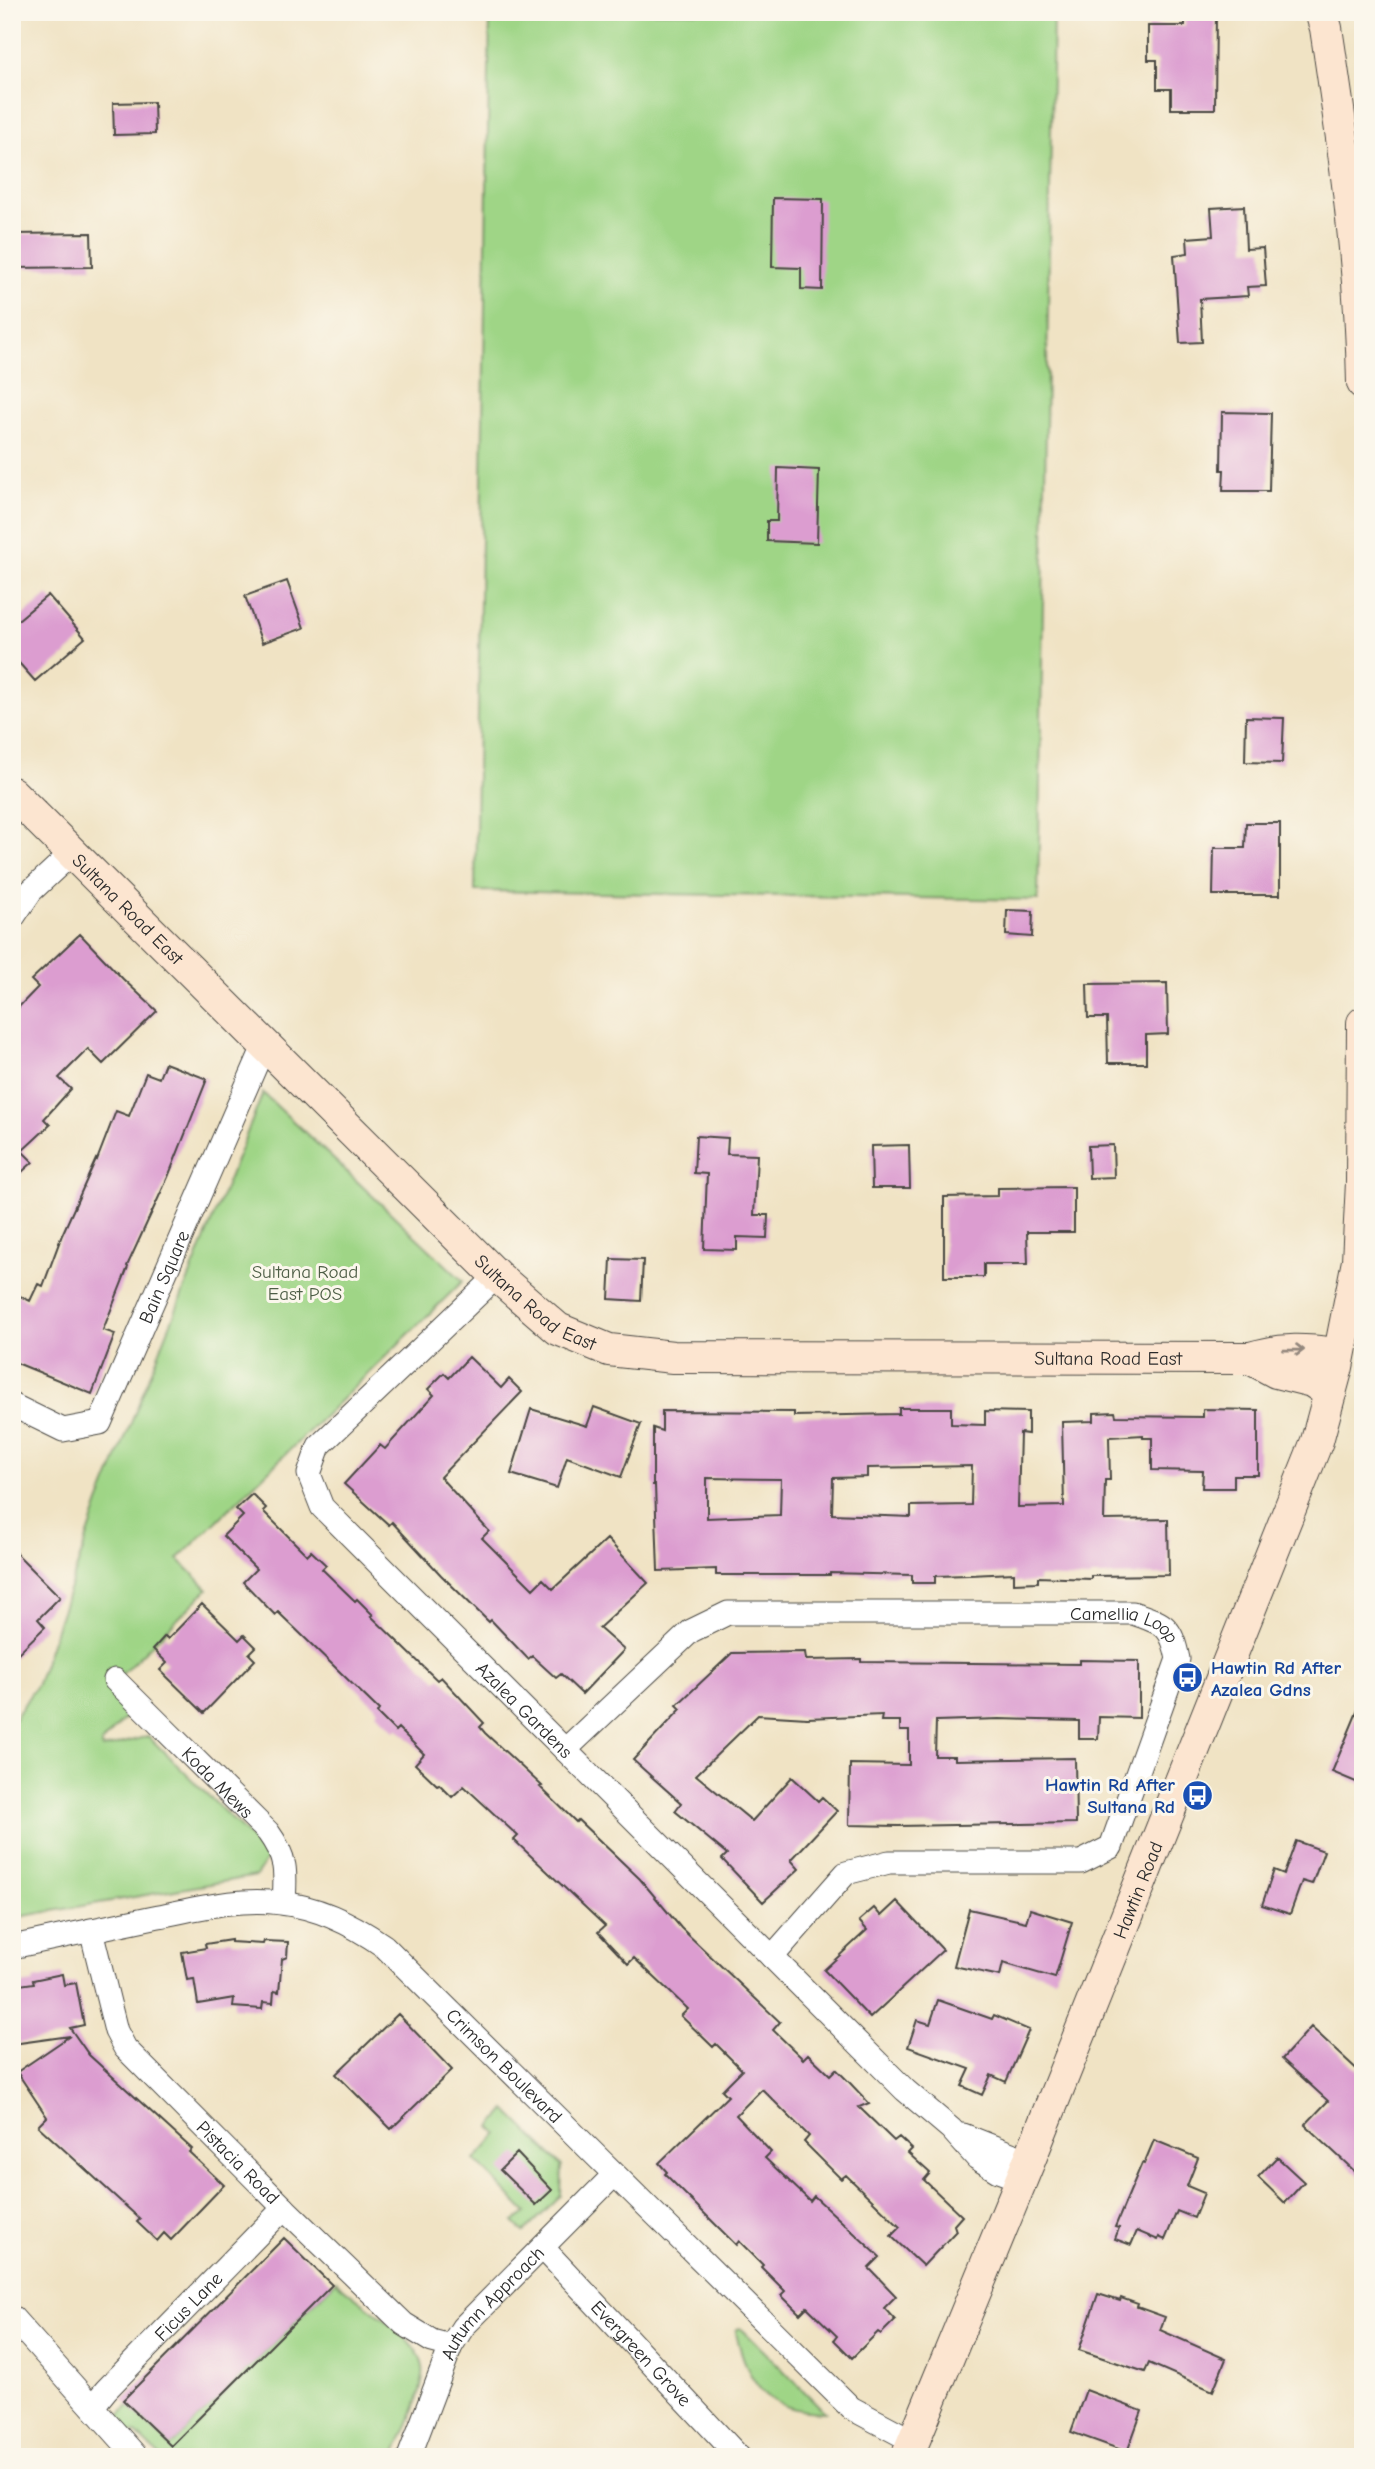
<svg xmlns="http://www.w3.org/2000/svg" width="1375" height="2469" font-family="'Comic Neue',sans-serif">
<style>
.green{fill:#9fd586;stroke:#658058;stroke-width:2}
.building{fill:#dc9dd0;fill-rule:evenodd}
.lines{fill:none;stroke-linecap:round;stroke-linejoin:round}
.street-casing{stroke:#494742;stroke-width:25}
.secondary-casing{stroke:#494742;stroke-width:34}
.street{stroke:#fff;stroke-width:23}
.secondary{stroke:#fce5d0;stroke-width:32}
.oneway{stroke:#94887e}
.labels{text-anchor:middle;stroke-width:6;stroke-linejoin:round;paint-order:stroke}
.street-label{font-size:19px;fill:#2b2b2b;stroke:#fbf7ec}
.park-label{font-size:19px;fill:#4e5e46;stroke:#fbf7ec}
.transit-label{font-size:19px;font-weight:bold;fill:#164399;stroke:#fbf7ec;text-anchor:start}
</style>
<rect width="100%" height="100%" fill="#fbf7ec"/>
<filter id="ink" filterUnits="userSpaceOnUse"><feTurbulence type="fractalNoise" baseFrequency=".0143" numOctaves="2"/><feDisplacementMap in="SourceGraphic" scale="14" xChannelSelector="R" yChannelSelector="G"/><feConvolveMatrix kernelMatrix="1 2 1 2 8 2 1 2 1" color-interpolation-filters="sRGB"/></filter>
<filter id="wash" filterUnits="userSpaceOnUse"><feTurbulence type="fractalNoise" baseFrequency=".00686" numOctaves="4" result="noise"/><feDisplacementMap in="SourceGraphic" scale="28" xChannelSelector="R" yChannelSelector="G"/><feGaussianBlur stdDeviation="1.57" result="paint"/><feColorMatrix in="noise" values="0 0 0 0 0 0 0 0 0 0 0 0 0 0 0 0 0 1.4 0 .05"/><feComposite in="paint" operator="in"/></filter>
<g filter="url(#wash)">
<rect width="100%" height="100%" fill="#f0e3c4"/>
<path class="green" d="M490 12H1053L1038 900 475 891Z
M263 1093 463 1281 178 1559 208 1589 116 1680 139 1704 101 1743 102 1749 148 1736 269 1856 256 1876 12 1918V1723L37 1684 99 1503Z
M506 2110 562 2166 561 2196 524 2232 514 2222 526 2213 475 2160 498 2134 491 2127Z
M336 2281C359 2304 429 2341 423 2376 419 2404 405 2431 394 2457H161L135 2432 126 2434 115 2420 129 2405 171 2446Z
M740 2328 744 2331 825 2412C766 2412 749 2386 736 2333L737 2329Z"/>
<g id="blocks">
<path class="building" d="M1185 12H1216L1215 109H1171V89H1157V60H1148V26H1185Z
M154 102 155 134 114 135 113 103Z
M773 198 823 199 822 290 801 289V268L772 267Z
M1244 206 1246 249 1263 248 1266 286 1247 287 1248 296 1200 299 1202 342 1180 343 1174 255 1188 253 1187 238 1213 236 1211 208Z
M91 233 92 267 12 268V234Z
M1222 412 1271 413 1269 491H1223L1224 470H1221Z
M778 468 819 470 817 543 767 541V521H777Z
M287 581 304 628 262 643 245 596Z
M48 595 85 638 35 681 12 655V625Z
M1246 717 1284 718 1282 763 1245 762Z
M1246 823H1280V895H1213L1214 848H1245Z
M1007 910 1033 911 1032 937 1006 935Z
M80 934 123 979 157 1011 103 1064 88 1049 59 1078 71 1089 44 1119 50 1125 22 1151 33 1162 12 1181V1014L38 987 31 980Z
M1167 983 1168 1034 1146 1035V1063H1108L1107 1018H1088L1087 984Z
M165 1063 207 1079 168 1177 127 1266 128 1267 103 1330 115 1334 92 1394 12 1361V1292L30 1301 38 1284 43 1286 62 1235 96 1159 97 1160 116 1111 129 1116 146 1073 159 1078Z
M696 1136 728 1138 727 1154 757 1155 754 1215H768L767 1238 737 1237V1250L704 1249 707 1174 694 1173Z
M909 1145 910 1188H872L871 1146Z
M1113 1145 1114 1177 1089 1178 1088 1146Z
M1074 1187V1232H1027L1028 1264H984V1277H944V1197L998 1196V1188Z
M611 1259 643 1260 641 1301 609 1299Z
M469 1357 501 1388 509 1379 522 1392 440 1477 489 1531 482 1538 533 1589 543 1579 553 1589 607 1539 648 1583 599 1628 624 1650 582 1694 561 1674 556 1678 532 1656 528 1659 491 1620 489 1622 441 1575 392 1522 389 1525 344 1484 380 1445 385 1449 434 1395 428 1389 444 1373 449 1378Z
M594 1407 641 1424 621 1477 567 1457 557 1488 511 1474 531 1409 587 1426Z
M899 1408H951V1424L985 1425V1411L1028 1412V1434L1020 1433 1018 1507 1064 1506 1062 1422 1094 1421V1413L1115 1412 1116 1416 1203 1417V1409L1258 1410V1475H1234V1488H1202L1203 1471 1152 1470V1438H1143V1435L1109 1437 1110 1480H1105L1104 1520 1168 1519 1169 1575 1091 1576V1579L1038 1577V1582L1014 1583V1573L969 1575 935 1576V1583H912V1575L830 1573V1575H716V1569L658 1571 655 1485H653V1428L662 1431V1411L794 1412V1416L899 1414ZM972 1466 971 1505 911 1506V1517L832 1514 833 1478 867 1477V1468ZM707 1478 781 1479 780 1515 707 1518Z
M252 1494 266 1508 263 1511 307 1555 311 1551 326 1565 322 1569 355 1601 357 1599 373 1615 371 1616 399 1643 437 1680 441 1677 484 1723 480 1727 485 1733 542 1786 540 1787 576 1822 578 1820 640 1879 681 1928 780 2022 773 2030 803 2059 808 2054 830 2075 836 2069 850 2083 869 2103 859 2107 894 2141 899 2137 912 2149 908 2153 930 2173 924 2180 962 2216 954 2225 956 2231 923 2266 891 2236 900 2227 846 2175 841 2179 804 2142 809 2136 762 2089 736 2115 771 2152 765 2158 810 2201 814 2196 880 2257 869 2268 896 2296 884 2308 895 2320 881 2334 878 2332 852 2358 834 2340 837 2336 807 2307 800 2314 781 2295 785 2291 761 2267 763 2265 739 2241 736 2245 665 2174 667 2172 659 2163 728 2096 722 2090 742 2070 716 2044 713 2047 681 2016 688 2009 634 1958 628 1964 598 1932 605 1926 514 1840 518 1836 464 1786 452 1797 439 1784 437 1785 415 1764 424 1754 398 1728 395 1731 377 1713 379 1710 338 1670 278 1612 275 1615 243 1582 256 1569 223 1536 243 1516 236 1509Z
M12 1549 60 1597 38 1619 45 1627 12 1659Z
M202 1604 239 1640 244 1635 256 1647 249 1654 255 1660 204 1713 160 1670 167 1663 153 1649 165 1636 168 1639Z
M805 1652 806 1660 861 1659V1662L1080 1664V1660L1139 1661V1718L1099 1717 1098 1739H1079V1721L999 1719 936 1721 935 1756H955V1760L1075 1758 1076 1823 898 1826 849 1825 850 1764 909 1765V1731H900V1721H881L882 1715 807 1718 758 1715 696 1775 752 1821 792 1777 818 1801 822 1797 837 1811 791 1860 799 1869 763 1902 722 1859 727 1854 675 1811 681 1803 633 1760 681 1709 677 1705 732 1653Z
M1362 1700H1363V1785L1332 1772Z
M1296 1841 1324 1851 1312 1884 1302 1881 1290 1914 1262 1905 1274 1870 1284 1874Z
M897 1901 943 1950 870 2018 824 1970 867 1930 859 1921 874 1908 881 1916Z
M969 1909 1026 1922 1030 1909 1072 1922 1055 1978 1003 1963 1000 1976 954 1966Z
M231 1940V1942L263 1944 264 1941 288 1942 287 1957 282 1959 279 1992 274 1991 273 2003 263 2002 262 2009 233 2007 234 1998 198 2004 194 1979 187 1980 182 1952 206 1948 205 1944Z
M62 1974 64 1985 76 1983 84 2025 70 2028 89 2055 192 2149 189 2152 224 2185 171 2240 164 2233 157 2241 137 2222 140 2219 38 2126 47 2117 17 2072 70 2036 12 2044V1986L34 1983 33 1980Z
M938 2000 992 2019 994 2015 1029 2030 1006 2082 991 2075 982 2095 962 2086 970 2069 908 2047 917 2020 930 2024Z
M398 2014 452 2070 391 2129 336 2074Z
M1311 2027 1363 2075V2179L1305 2125 1328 2101 1282 2059Z
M1154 2140 1198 2158 1187 2186 1204 2193 1194 2218 1177 2211 1165 2240 1159 2237 1158 2240 1137 2231 1131 2245 1115 2239 1119 2228 1115 2227 1142 2163 1144 2164Z
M517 2153 552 2190 536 2205 500 2170Z
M1277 2157 1304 2182 1285 2203 1258 2177Z
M284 2238 332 2285 171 2446 123 2400Z
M1098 2294 1120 2301 1121 2298 1138 2304 1137 2307 1165 2317 1160 2330 1226 2359 1213 2391 1149 2363 1145 2372 1079 2350Z
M1086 2390 1142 2411 1127 2452 1071 2432Z"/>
</g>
</g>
<g filter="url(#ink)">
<use href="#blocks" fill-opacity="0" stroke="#494742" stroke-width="2"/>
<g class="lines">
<defs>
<g id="street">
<path d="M12 919 31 891 73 852"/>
<path id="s1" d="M497 1276 319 1446 309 1474 322 1507 905 2090 951 2129 977 2158 998 2171 1020 2179"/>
<path id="s2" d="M12 1405 63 1430 100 1423 265 1044"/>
<path id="s3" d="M115 1680 268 1832C287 1858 286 1872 284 1903"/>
<path id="s4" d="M565 1750 691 1631 728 1613H1133C1164 1624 1171 1624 1178 1659L1111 1847 1081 1862H889L846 1873 772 1957"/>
<path id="s5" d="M91 1930 116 2031 125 2048 284 2208 404 2324 432 2341 451 2346"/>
<path id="s6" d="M12 1947C60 1937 107 1927 154 1917 195 1909 239 1897 281 1903 318 1907 354 1925 384 1946L851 2408 913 2441"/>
<path d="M963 2135 1029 2161"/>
<path id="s7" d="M543 2248 739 2457"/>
<path d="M12 2317 137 2457"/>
<path id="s8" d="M93 2406 106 2390 284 2208"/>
<path id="s9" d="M409 2457 451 2346 463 2327 614 2175"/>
</g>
<g id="secondary">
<path d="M1321 12 1326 28C1344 146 1361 264 1363 383"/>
<path id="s10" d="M12 793 497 1276 558 1329 609 1350 673 1357 1250 1358C1284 1348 1305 1350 1339 1354"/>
<path d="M1250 1358 1276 1372 1312 1381 1330 1393"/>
<path id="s11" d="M907 2457 1029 2161 1317 1441 1337 1367 1358 1261 1362 1182 1363 1023"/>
</g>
</defs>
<use href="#street" class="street-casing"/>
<use href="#secondary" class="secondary-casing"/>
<use href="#street" class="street"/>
<use href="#secondary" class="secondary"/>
</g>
<defs><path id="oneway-shaft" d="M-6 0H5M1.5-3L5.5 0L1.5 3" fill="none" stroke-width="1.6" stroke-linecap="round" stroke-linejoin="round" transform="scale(1.75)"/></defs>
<use class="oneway" href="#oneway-shaft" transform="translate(1294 1350) rotate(-1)"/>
</g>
<defs>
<symbol id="bus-disc" viewBox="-11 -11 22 22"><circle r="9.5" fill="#1a4fb4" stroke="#fbf7ec"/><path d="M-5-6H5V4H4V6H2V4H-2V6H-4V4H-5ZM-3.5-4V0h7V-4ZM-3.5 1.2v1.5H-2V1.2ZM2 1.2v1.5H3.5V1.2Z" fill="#fff"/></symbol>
</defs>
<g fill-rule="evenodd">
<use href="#bus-disc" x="1170" y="1660" width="35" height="35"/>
<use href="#bus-disc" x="1180" y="1778" width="35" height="35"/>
</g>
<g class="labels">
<g class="street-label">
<text dy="7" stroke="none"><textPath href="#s10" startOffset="164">Sultana Road East</textPath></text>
<text dy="7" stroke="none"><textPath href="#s2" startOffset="254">Bain Square</textPath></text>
<text dy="7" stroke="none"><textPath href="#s10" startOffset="732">Sultana Road East</textPath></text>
<text dy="7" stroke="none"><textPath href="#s10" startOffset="1320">Sultana Road East</textPath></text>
<text dy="7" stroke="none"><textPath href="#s4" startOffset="614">Camellia Loop</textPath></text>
<text dy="7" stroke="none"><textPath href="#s1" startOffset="598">Azalea Gardens</textPath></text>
<text dy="7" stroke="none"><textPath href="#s3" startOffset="145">Koda Mews</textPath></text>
<text dy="7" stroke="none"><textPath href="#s11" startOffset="612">Hawtin Road</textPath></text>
<text dy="7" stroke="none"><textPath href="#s6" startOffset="556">Crimson Boulevard</textPath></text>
<text dy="7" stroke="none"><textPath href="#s5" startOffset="284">Pistacia Road</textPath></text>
<text dy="7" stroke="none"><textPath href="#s8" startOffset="138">Ficus Lane</textPath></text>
<text dy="7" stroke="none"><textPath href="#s9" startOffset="178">Autumn Approach</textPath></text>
<text dy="7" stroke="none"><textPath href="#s7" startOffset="144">Evergreen Grove</textPath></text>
</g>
<g class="park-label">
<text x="305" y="1278">Sultana Road<tspan x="305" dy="22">East POS</tspan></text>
</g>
<g class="transit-label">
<text x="1211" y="1674">Hawtin Rd After<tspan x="1211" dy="22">Azalea Gdns</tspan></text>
<text x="1175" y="1791" text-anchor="end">Hawtin Rd After<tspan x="1175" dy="22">Sultana Rd</tspan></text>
</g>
</g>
<rect width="1375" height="2469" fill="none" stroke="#fbf7ec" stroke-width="42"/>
</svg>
